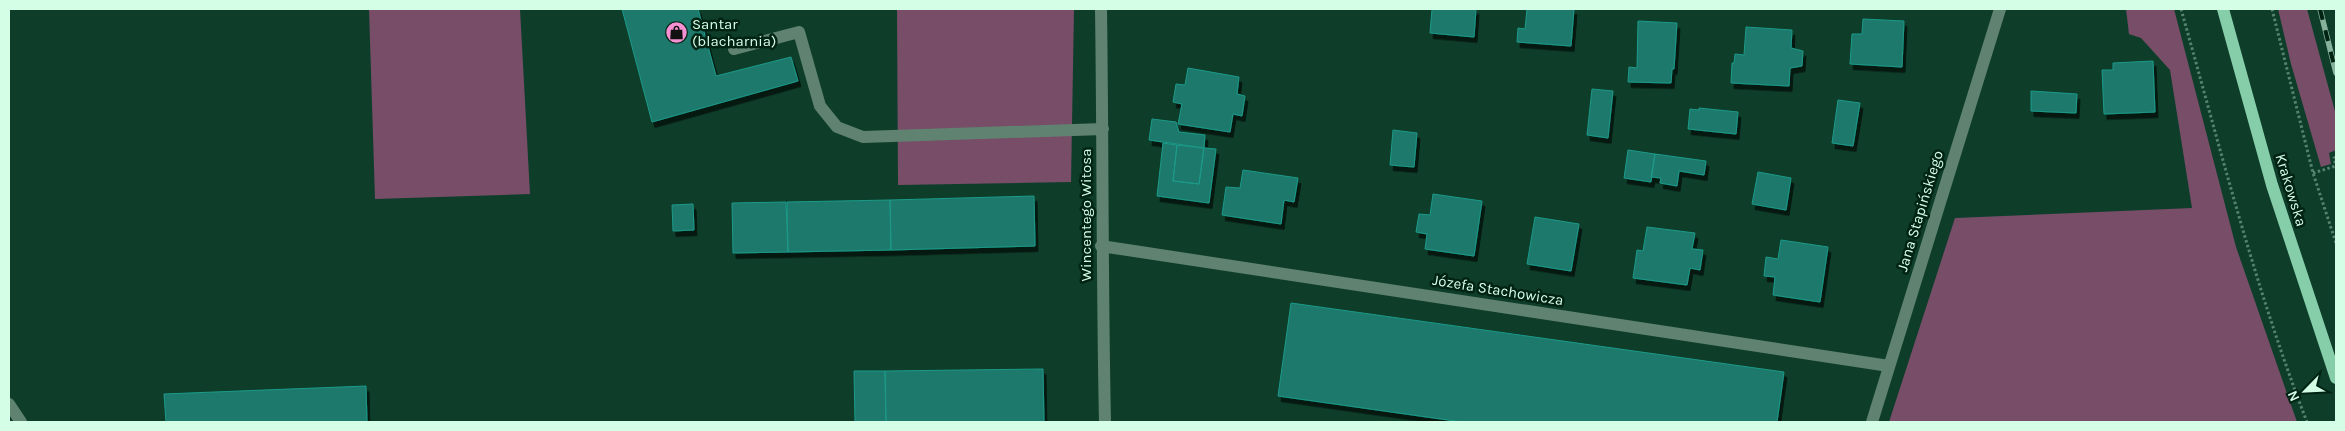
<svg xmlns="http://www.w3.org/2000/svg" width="2345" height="431" font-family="Karla,sans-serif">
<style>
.green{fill:#774d68}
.building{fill:#1c796c;stroke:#1b9a89;filter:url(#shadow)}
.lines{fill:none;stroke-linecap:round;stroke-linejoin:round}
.path{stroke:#56836e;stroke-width:3;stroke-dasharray:2.5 2.5;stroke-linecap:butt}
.minor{stroke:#608270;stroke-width:12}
.major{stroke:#86cea9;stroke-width:12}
.rail-casing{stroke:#86b29c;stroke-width:5.5}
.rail{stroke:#002314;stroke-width:4;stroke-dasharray:11;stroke-linecap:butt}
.labels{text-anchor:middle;stroke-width:5;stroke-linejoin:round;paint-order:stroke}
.poi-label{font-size:15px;fill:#d5fee7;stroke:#002314;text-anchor:start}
.street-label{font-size:15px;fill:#d5fee7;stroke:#002314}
</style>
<defs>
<filter id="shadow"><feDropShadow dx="3" dy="5.5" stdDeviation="0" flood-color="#0009"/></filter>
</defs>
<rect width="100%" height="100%" fill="#0e3e2a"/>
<path class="green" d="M369 9H520L530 194 375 199Z
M897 9H1074L1071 182 898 185Z
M2126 9H2174L2236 247 2297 422H1889L1955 218 2192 208 2170 70 2141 38 2129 34Z
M2278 9H2307L2336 115V150L2329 153 2331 164 2321 167 2291 64Z"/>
<path class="building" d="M622 9H698L716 76 791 57 798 81 652 122Z
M1432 9H1476L1474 37 1430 33Z
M1527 9H1574L1571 46 1517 42 1518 28 1525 29Z
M1863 19 1904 21 1902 67 1850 64 1852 34H1862Z
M1638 21 1677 23 1674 69H1672L1671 83 1628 82 1629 67 1637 68Z
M1746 27 1792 30 1791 48 1803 51 1802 66 1790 68 1789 86 1731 83 1732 63H1734L1735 54 1744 55Z
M2153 61 2155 112 2104 114 2102 70H2113V63Z
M1188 68 1239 77 1237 94 1245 96 1242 116 1233 114 1230 132 1178 124 1182 104 1173 102 1176 84 1185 85Z
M1592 89 1613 91 1608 138 1587 135Z
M2031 91 2077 94 2076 113 2031 111Z
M1838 100 1860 103 1853 146 1832 143Z
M1699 108 1738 112 1736 134 1688 129 1690 109 1699 110Z
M1152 119 1176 122 1179 132 1205 135 1204 148 1149 140Z
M1393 130 1417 133 1414 167 1390 165Z
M1163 143 1177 145 1173 181 1199 184 1204 148 1216 149 1209 203 1157 196Z
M1177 145 1204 148 1199 184 1173 181Z
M1628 150 1655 154 1651 182 1624 178Z
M1655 154 1706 161 1704 175 1679 171 1677 186 1660 183 1661 178 1651 177Z
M1243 170 1298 178 1294 202 1284 200 1281 224 1222 215 1226 187 1240 188Z
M1758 172 1791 178 1786 210 1752 204Z
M1433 194 1482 201 1474 256 1425 249 1427 234 1416 232 1419 214 1430 215Z
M1034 196 1035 246 891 250 890 200Z
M890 200 891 250 788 252 787 202Z
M786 202 788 252 733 253 732 203Z
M693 204 694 230 673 231 672 205Z
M1535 217 1579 224 1571 271 1527 264Z
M1647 227 1695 233 1692 249 1703 250 1700 270 1690 268 1687 285 1633 278 1637 250 1643 251Z
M1781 240 1828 247 1820 302 1773 295 1775 277 1764 276 1766 257 1778 259Z
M1291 303 1784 372 1777 422H1462L1278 396Z
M1043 369 1044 422H886L885 371Z
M854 371H885L886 422H855Z
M366 386 367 422H166L164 394Z"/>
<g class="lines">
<path class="path" d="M2181 9C2220 147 2255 288 2307 422
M2272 9 2313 173 2336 243
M2336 157 2334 158 2336 166
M2313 173 2336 166"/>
<path class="minor" d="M1101 9C1103 147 1102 284 1105 422
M734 49 799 32 820 106 837 127 863 137 1103 129
M1101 246 1889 366
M9 404 21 422
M1872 422 2000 9"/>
<path class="major" d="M2223 9 2272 185 2336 378"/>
<defs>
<path id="rail" d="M2320 9 2336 73"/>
</defs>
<use href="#rail" class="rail-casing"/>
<use href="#rail" class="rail"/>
</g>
<defs>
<symbol id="shop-disc" viewBox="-11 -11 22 22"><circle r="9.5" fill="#f591d3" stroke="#002314"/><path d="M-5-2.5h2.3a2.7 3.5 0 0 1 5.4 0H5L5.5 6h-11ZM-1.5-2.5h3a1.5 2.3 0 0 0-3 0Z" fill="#111"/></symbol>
</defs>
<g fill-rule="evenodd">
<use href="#shop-disc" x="664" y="20" width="25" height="25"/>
</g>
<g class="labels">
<g class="poi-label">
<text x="692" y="29">Santar<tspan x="692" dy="17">(blacharnia)</tspan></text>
</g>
<g class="street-label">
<text transform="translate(2291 190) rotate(73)" y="5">Krakowska</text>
<text transform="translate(1920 211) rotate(-73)" y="5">Jana Stapińskiego</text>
<text transform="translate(1086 215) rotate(-90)" y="5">Wincentego Witosa</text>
<text transform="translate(1498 290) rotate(9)" y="5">Józefa Stachowicza</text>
</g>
</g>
<rect width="2345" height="431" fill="none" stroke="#d5fee7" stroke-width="20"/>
<g transform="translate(2305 391) rotate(246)" stroke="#002314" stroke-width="4" paint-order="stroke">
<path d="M0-4L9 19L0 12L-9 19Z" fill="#d5fee7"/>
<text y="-8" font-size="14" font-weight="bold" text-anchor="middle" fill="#d5fee7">N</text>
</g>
</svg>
